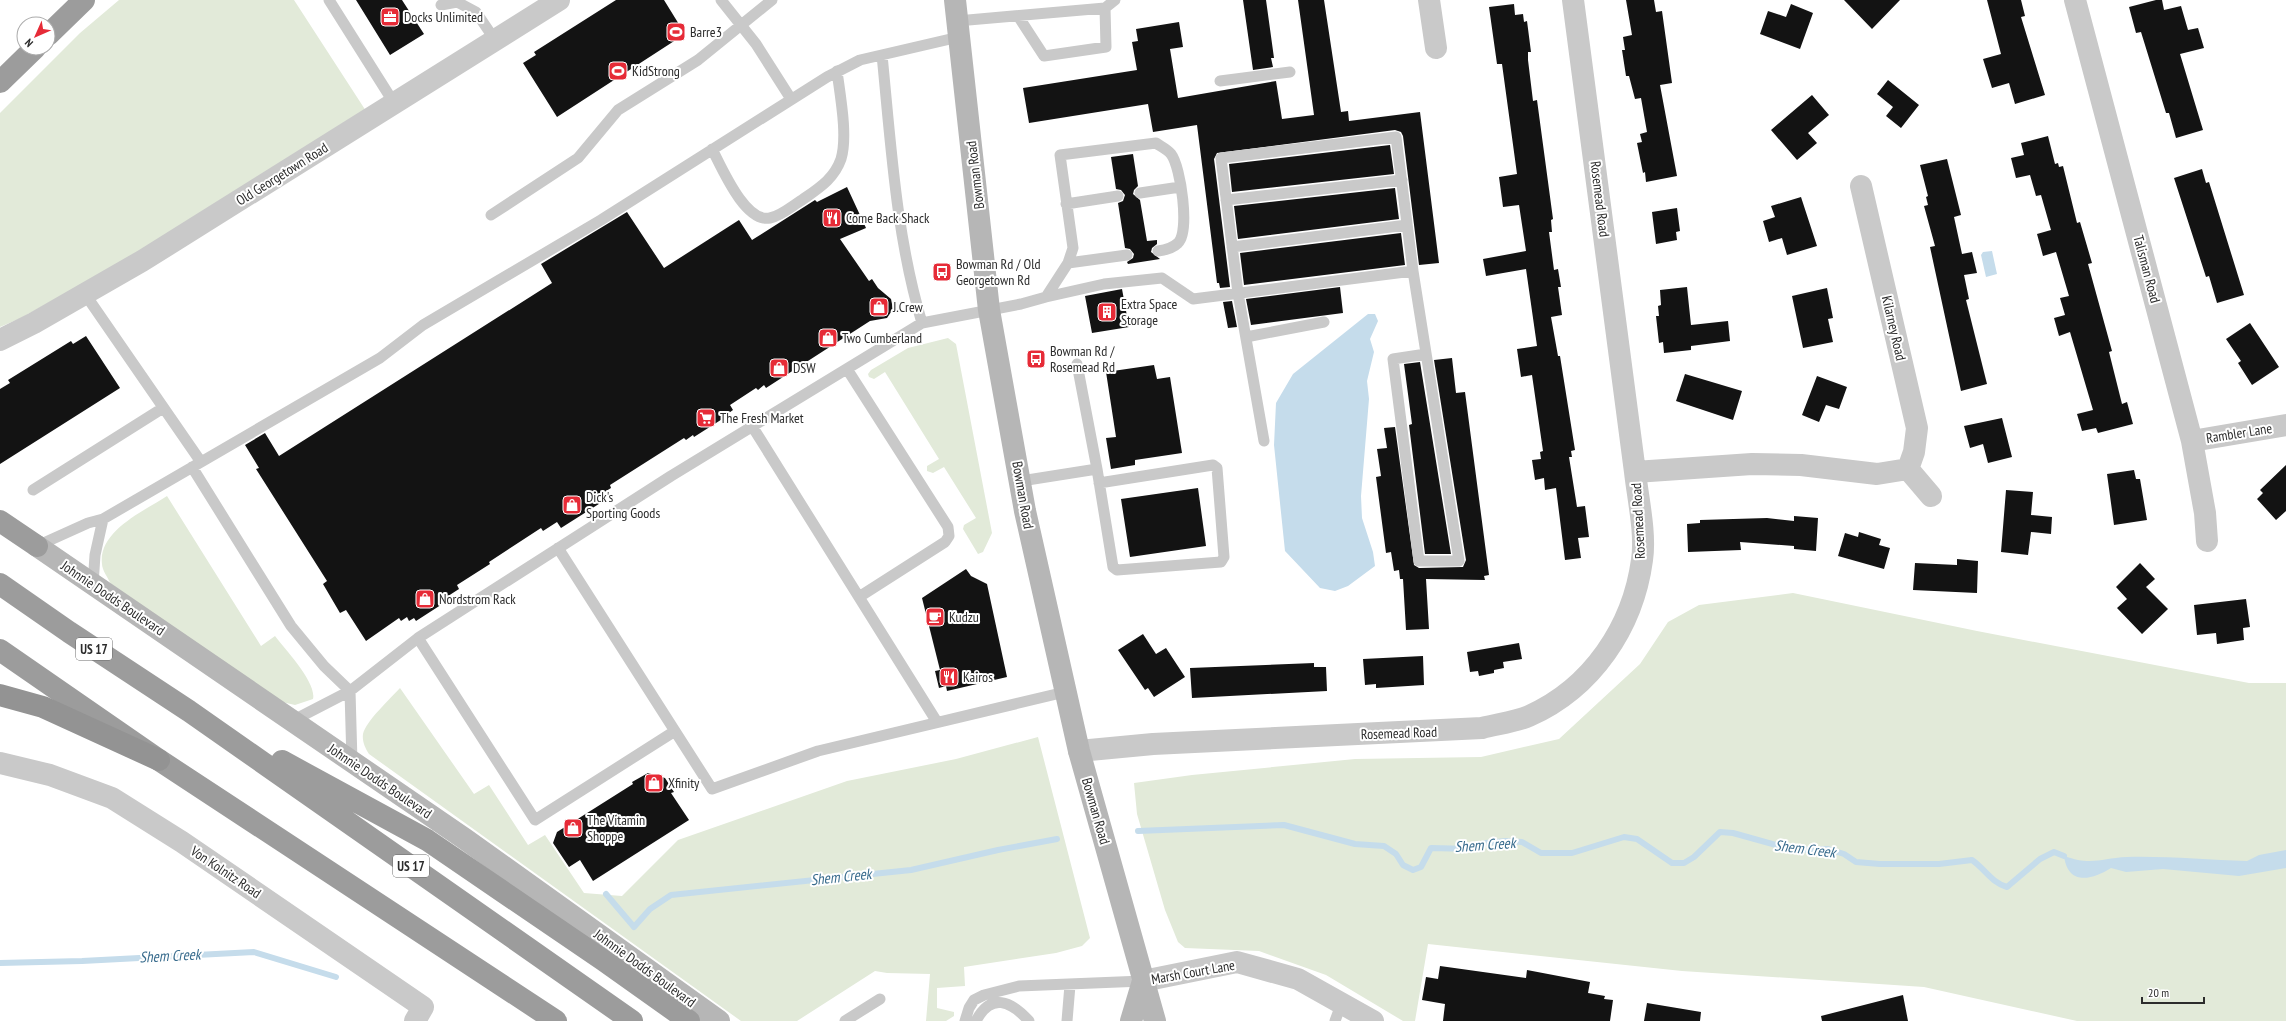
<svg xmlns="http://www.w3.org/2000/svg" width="2286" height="1021" font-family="'PT Sans Narrow',sans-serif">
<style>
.green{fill:#e2ead9}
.water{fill:#c5dceb}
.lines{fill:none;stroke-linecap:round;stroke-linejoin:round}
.stream{stroke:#c5dceb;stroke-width:6}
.building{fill:#131313}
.service{stroke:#c9c9c9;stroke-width:11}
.minor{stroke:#c9c9c9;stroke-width:22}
.secondary{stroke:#b6b6b6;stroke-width:22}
.trunk{stroke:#9c9c9c;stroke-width:22}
.motorway{stroke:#939393;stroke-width:22}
.labels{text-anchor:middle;stroke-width:4;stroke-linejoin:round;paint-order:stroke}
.shield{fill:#fff;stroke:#6b6b6b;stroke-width:1}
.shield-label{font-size:13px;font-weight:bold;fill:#2c2c2c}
.poi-label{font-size:14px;fill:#2c2c2c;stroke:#fff;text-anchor:start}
.street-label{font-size:14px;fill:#2c2c2c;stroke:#fff}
.water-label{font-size:15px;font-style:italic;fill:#3a6d8e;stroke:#fff}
</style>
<rect width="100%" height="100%" fill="#fff"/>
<path class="green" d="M119 0H294L366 111 145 249 21 318 0 327V113L80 33Z
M948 338 956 344 992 533 983 552 978 554 963 529 964 525 976 518 944 467 933 473 927 471V466L939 459 885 372 874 379 869 377 868 374 871 370 908 348Z
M167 496 261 646 275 636C285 649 317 683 313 699L295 705 282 702 111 584C108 578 102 570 102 564 98 531 144 511 167 496Z
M1793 593 1977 631 2249 683H2286V1021H2077L1924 987 1682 971 1428 944 1415 1021H1403L1326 975 1259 951 1185 948 1178 942 1165 910 1137 814 1134 783 1192 775 1355 759 1481 757 1559 739 1640 664 1668 622 1699 605Z
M400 688 474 794 489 785 528 845 545 835 584 893 622 896 678 840 847 781 956 759 1038 737 1090 938 1082 946 1056 953 964 967 965 986 937 988V1008L954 1012V1016L946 1021H926L930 974 887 973 875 971 797 1021H741L369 754C365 748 362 741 363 734 366 721 391 698 400 688Z"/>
<path class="water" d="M1992 251 1997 274 1986 277 1981 255 1983 252Z
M1368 314H1375L1378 321 1370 339 1374 352 1367 381 1369 399 1361 496 1362 518 1373 552 1375 566 1348 586 1335 591 1320 588 1285 551 1274 445 1276 403 1293 374Z
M2286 850V868L2239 876 2163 869 2126 872 2111 868C2092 880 2068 886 2064 856 2092 866 2101 858 2127 857 2167 856 2208 860 2247 861L2259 855Z"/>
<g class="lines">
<path class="stream" d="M1138 831 1284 825 1355 844 1384 846 1396 854 1403 865 1413 870 1421 867 1431 848 1472 849 1486 843 1506 841 1522 842 1541 853H1572L1624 837 1637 839 1672 863H1684L1694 857 1720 832 1733 833 1794 850 1828 849 1844 854 1856 862 1880 864H1939L1972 860C1985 869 1992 883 2007 887L2040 859 2054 852 2064 856
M606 894 634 927 650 909 671 895 911 870 998 850 1057 839
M0 963 82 961 254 952 336 977"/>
</g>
<path class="building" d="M356 0H402L424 34 390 55Z
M616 0H664L685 34 557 117 523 63 536 55 534 52Z
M1243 0H1266L1274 58H1271L1273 67 1253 70Z
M1298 0H1324L1341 112 1348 111 1349 121 1420 112 1439 263 1419 265 1403 136 1401 132 1395 130 1217 153 1214 159 1230 287 1220 288 1219 283H1217L1197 125 1153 132 1148 104 1029 123 1023 88 1137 70 1132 42 1138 41 1136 29 1179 22 1183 47 1170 49 1178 98 1276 81 1282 119 1314 115Z
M1626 0H1654L1656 12 1662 11 1672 83 1660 85 1677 176 1646 182 1645 172 1643 173 1637 143 1642 142 1640 134 1647 132 1641 98 1635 99 1629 76H1626L1622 50H1625L1623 37 1632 35Z
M1844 0H1900L1872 29Z
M1987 0H2021L2025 16 2021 17 2045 95 2015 104 2009 83 1992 88 1983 59 2001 54Z
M2156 0H2162L2164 10 2181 6 2188 30 2198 28 2204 48 2180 54 2203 130 2176 138 2169 113H2166L2141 32 2136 33 2129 7Z
M1514 4 1515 15 1523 14 1524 22 1527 21 1531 52H1528V60L1533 101 1537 100 1553 219 1551 220 1552 232H1549L1554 270 1558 269 1561 287H1558L1562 315 1551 317 1558 356H1560L1575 450 1571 451 1572 457H1569L1577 507 1585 506 1589 537 1578 538 1581 558 1565 560 1556 488 1545 490 1544 478 1535 480 1532 460 1541 459 1540 452 1543 451 1532 375 1521 377 1517 349 1537 346 1526 269 1486 276 1483 259 1526 251 1519 205 1503 207 1499 177 1517 174 1502 64H1497L1489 7Z
M1791 4 1813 13 1800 49 1760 34 1768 11 1786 17Z
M1888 80 1919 105 1901 128 1886 116 1893 107 1877 94Z
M1812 95 1829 115 1808 133 1817 143 1797 160 1771 130Z
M2048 136 2055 164 2058 163 2059 167 2063 166 2077 223 2080 222 2092 263 2088 264 2112 351 2109 352 2122 404 2127 402 2133 424 2098 433 2096 428 2082 431 2077 414 2093 410 2070 332 2059 336 2054 318 2065 315 2060 298 2069 296 2056 252 2043 256 2037 234 2051 230 2041 195 2036 196 2030 175 2016 178 2011 158 2024 155 2021 143Z
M1390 145 1394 174 1232 192 1229 164Z
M1133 154 1138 186 1134 190 1133 194 1140 200 1147 241 1157 240V244L1152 248 1151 252 1160 259 1128 264 1127 262 1133 258 1134 254 1130 249 1125 248 1118 203 1123 201 1125 195 1121 190 1116 189 1111 157Z
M1947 159 1961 215 1954 217 1962 254 1972 252 1977 273 1964 275 1969 299 1966 300 1987 384 1961 391 1930 247 1935 246 1924 206 1928 205 1926 197 1928 196 1920 165Z
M2202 169 2206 183 2209 182 2244 295 2217 303 2209 276 2206 277 2174 178Z
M847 187 866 228 840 239 869 281 872 279 878 288 891 299 893 309 887 318 870 321 766 388 764 385 758 390 756 388 730 405 733 410 726 415 727 416 694 437 693 435 686 440 684 438 610 485 611 488 598 496 602 502 561 528 557 522 543 531 541 528 489 562 490 564 457 585 459 589 445 598 447 601 416 621 414 618 409 621 407 617 401 621 399 618 366 641 346 610 340 613 323 584 327 581 256 469 259 468 245 445 265 433 279 456 552 283 541 264 627 212 664 268 739 220 752 240 815 200 817 202Z
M1395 188 1399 219 1238 239 1234 206Z
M1801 197 1817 246 1787 255 1782 238 1769 242 1763 221 1775 217 1771 206Z
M1677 208 1680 231 1676 232 1677 240 1656 244 1652 212Z
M1401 233 1405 265 1244 285 1240 253Z
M1340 287 1343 313 1251 325 1246 299Z
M1687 287 1691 325 1728 321 1730 341 1691 346V350L1664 353 1663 342 1659 343 1656 316H1659L1658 306 1661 305 1660 290Z
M1827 288 1833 318 1828 319 1833 342 1803 348 1792 296Z
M1122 289 1129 327 1092 333 1085 296Z
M1232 301 1237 327 1228 328 1223 302Z
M2250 323 2279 367 2252 385 2238 363 2241 361 2226 339Z
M86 336 120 388 0 464V389L10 383 8 380 71 341 73 344Z
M1452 358 1456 393 1465 392 1489 575 1484 576 1485 580 1426 579 1429 629 1406 630 1403 579H1400L1399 570 1394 571 1391 552 1386 553 1376 477 1381 476 1377 449 1387 448 1384 428 1395 427 1414 565 1419 568 1463 567 1466 560 1434 360Z
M1420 362 1451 554H1425L1409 425 1412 424 1404 364Z
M1154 365 1157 379 1170 377 1182 453 1135 460V465L1111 469 1106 438 1116 437 1106 372Z
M1685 374 1742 391 1733 420 1676 401Z
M1817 376 1847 387 1839 409 1826 405 1819 422 1802 415Z
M2002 418 2012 457 1988 463 1983 444 1970 448 1964 426Z
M2286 465V511L2276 520 2257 499 2263 493 2260 490Z
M2134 470 2136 479H2140L2147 520 2114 525 2107 474Z
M1198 488 1206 546 1130 557 1121 499Z
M2006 490 2033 492 2031 515 2052 517 2051 534 2031 532 2028 555 2001 552Z
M1794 516 1818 518 1816 551 1794 549V546L1740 542 1741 550 1688 552 1687 524 1700 523V520L1767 518 1794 521Z
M1859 532 1881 539 1879 545 1890 548 1884 569 1838 556 1845 533 1858 537Z
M1957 559 1978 561 1977 593 1913 590 1915 563 1957 565Z
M2140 563 2155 579 2146 587 2168 609 2142 634 2117 608 2127 599 2116 587Z
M966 569 971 576 987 584 1007 677 947 691 946 686 939 688 935 671 940 670 922 598Z
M2246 599 2250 627 2243 628 2244 640 2217 644 2216 633 2197 635 2194 605Z
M1143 634 1156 654 1166 648 1185 677 1154 697 1148 688 1145 690 1118 650Z
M1519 643 1522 659 1503 662 1504 668 1494 670V673L1479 676 1478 671 1470 672 1467 652Z
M1423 656 1424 685 1376 688V684L1365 685 1363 659Z
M1314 663V667H1326L1327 691 1192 698 1190 668Z
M648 773 665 778 674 792 671 793 689 820 593 881 580 860 569 867 553 843 557 832 633 784 632 782Z
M1440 966 1526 978 1527 970 1590 982 1588 993 1605 996 1604 999 1613 1000 1610 1021H1443L1445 1004 1422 1000 1426 977 1438 979Z
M1903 995 1908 1021H1822L1821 1016Z
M1647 1003 1701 1012 1700 1021H1644Z"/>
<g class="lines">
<path class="service" d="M329 0 394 103
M721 0 756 44 791 99
M441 5 457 2 476 12 495 40
M1018 16 1044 56 1106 47 1105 8
M957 21 1105 8 1115 0
M882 55C891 145 896 236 922 323
M1220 81 1290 72
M712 149C722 168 745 223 770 218 781 216 792 206 802 200 819 188 834 179 841 159 848 136 840 95 837 71
M1140 193 1180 187
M1226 200 1402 180
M1066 204 1118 196
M491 215 578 158 618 110 698 60 772 0
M1232 247 1407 225
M1068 263 1127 255
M85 294 201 462
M1046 297 1104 284 1162 278 1193 299 1413 271 1459 561H1419L1393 359 1426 354
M1246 337 1324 322
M1077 364 1097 469
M847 369 948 527 949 536 945 542 859 597
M752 426 937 722
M1264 441 1238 293 1221 158 1396 137 1413 271
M192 467 291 626 324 666 350 691 352 762
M1021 481 1097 469 1113 567 1117 570 1221 562 1224 557 1217 468 1213 465 1099 483
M33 490 163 408
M37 546 88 523 103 519 380 358 423 325 601 220 827 77 860 60 959 37
M558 548 712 789 818 751 1065 692
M93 585 95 555 103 519
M418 638 535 820 675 731
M292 721 350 691 418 638 671 476 922 323 1021 304 1046 297 1068 263 1073 248 1060 155 1156 143C1160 146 1167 149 1171 154 1181 167 1190 232 1178 243 1173 248 1165 250 1158 251
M845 1021 880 999
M965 1021 969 1008 974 1000 984 995 1019 986 1143 981
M976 1021C991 992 1011 1001 1029 1021
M1067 1021 1070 985
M1335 1021 1342 1002"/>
<path class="minor" d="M1429 0 1436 48
M2075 0 2192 441 2205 513 2207 541
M1861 186 1917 428 1914 452 1908 469
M0 340 34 323 142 261 559 0
M2192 441 2286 425
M1635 472 1752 464 1801 465 1877 474 1908 469 1931 496
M1079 751 1153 744 1482 728C1497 724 1515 722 1529 716 1592 688 1633 627 1642 560 1646 534 1638 499 1635 472L1573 0
M0 763 50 775 112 798 182 842 423 1007 415 1021
M1143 981 1237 962 1298 979 1373 1021"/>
<path class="secondary" d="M955 0 989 310 1025 511 1079 751 1155 1021
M37 546 465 839 719 1021
M1131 1021 1143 981"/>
<path class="trunk" d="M48 35 84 0
M0 82 35 48
M0 521 37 546
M0 584 69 632 189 711 632 1021
M0 650 159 760 556 1021
M282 761 427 840 603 960 689 1021"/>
<path class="motorway" d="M0 695 43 707 159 760"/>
</g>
<defs>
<symbol id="office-square" viewBox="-11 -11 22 22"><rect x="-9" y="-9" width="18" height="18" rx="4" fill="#e62b37" stroke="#fff"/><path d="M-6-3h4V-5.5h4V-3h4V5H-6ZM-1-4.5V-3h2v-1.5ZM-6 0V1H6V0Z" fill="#fff"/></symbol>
<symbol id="stadium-square" viewBox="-11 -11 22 22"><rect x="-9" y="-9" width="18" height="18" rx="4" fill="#e62b37" stroke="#fff"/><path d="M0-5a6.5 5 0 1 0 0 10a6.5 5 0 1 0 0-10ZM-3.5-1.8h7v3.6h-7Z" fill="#fff"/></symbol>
<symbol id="restaurant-square" viewBox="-11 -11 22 22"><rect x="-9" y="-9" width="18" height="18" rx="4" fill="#e62b37" stroke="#fff"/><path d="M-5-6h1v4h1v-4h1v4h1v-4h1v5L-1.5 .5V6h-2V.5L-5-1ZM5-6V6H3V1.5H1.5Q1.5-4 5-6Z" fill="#fff"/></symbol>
<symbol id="bus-square" viewBox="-11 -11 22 22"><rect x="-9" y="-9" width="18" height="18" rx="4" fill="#e62b37" stroke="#fff"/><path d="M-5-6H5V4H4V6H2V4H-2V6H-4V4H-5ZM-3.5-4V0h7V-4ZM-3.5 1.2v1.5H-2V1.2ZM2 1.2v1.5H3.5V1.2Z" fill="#fff"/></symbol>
<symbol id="shop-square" viewBox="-11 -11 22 22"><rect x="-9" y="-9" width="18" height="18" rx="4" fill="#e62b37" stroke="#fff"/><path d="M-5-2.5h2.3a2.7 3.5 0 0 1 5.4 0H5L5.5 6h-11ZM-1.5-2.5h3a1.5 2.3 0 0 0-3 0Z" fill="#fff"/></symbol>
<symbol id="building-square" viewBox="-11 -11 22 22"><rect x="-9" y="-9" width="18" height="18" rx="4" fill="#e62b37" stroke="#fff"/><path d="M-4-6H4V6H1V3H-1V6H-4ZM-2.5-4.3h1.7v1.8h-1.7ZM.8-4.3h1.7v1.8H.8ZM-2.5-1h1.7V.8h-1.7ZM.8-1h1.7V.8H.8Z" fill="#fff"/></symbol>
<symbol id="supermarket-square" viewBox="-11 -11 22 22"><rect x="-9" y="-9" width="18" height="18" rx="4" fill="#e62b37" stroke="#fff"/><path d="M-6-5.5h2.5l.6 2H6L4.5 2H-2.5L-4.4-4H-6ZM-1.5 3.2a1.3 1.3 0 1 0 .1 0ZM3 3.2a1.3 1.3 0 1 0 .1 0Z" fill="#fff"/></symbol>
<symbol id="cafe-square" viewBox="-11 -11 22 22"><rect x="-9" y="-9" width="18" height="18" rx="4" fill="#e62b37" stroke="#fff"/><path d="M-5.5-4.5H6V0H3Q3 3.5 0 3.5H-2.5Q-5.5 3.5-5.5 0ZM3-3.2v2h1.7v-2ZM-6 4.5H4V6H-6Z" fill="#fff"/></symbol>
</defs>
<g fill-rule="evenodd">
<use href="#office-square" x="379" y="6" width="22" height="22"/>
<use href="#stadium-square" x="665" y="21" width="22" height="22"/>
<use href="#stadium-square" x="607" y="60" width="22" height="22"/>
<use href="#restaurant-square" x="821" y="207" width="22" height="22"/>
<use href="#bus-square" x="931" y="261" width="22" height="22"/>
<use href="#shop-square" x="868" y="296" width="22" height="22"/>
<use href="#building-square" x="1096" y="301" width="22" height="22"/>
<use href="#shop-square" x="817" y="327" width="22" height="22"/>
<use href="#bus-square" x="1025" y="348" width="22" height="22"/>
<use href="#shop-square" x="768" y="357" width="22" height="22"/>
<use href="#supermarket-square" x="695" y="407" width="22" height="22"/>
<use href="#shop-square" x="561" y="494" width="22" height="22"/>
<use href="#shop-square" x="414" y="588" width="22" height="22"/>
<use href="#cafe-square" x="924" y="606" width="22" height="22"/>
<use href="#restaurant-square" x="938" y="666" width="22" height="22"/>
<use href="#shop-square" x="643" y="772" width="22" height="22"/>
<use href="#shop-square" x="562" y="817" width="22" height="22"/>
</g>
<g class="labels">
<g class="shield">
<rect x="76" y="638" width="36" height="22" rx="3"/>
<rect x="393" y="855" width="36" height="22" rx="3"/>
</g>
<g class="shield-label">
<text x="94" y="654">US 17</text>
<text x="411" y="871">US 17</text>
</g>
<g class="poi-label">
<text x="404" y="22">Docks Unlimited</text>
<text x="690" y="37">Barre3</text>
<text x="632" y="76">KidStrong</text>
<text x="846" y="223">Come Back Shack</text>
<text x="956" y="269">Bowman Rd / Old<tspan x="956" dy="16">Georgetown Rd</tspan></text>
<text x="1121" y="309">Extra Space<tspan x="1121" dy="16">Storage</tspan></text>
<text x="893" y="312">J.Crew</text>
<text x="842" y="343">Two Cumberland</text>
<text x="1050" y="356">Bowman Rd /<tspan x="1050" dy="16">Rosemead Rd</tspan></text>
<text x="793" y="373">DSW</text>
<text x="720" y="423">The Fresh Market</text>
<text x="586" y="502">Dick's<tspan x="586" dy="16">Sporting Goods</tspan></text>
<text x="439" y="604">Nordstrom Rack</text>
<text x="949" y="622">Kudzu</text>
<text x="963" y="682">Kairos</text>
<text x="668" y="788">Xfinity</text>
<text x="587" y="825">The Vitamin<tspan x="587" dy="16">Shoppe</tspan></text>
</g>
<g class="street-label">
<text transform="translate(282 174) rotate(-32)" y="5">Old Georgetown Road</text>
<text transform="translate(975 175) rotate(-97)" y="5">Bowman Road</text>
<text transform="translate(1600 199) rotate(83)" y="5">Rosemead Road</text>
<text transform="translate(2147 269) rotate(75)" y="5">Talisman Road</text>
<text transform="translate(1894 328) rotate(77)" y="5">Kilarney Road</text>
<text transform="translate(2239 433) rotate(-9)" y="5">Rambler Lane</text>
<text transform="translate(1023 495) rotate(80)" y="5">Bowman Road</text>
<text transform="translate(1638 521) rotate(-93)" y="5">Rosemead Road</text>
<text transform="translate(113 598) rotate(34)" y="5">Johnnie Dodds Boulevard</text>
<text transform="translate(1399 733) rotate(-2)" y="5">Rosemead Road</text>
<text transform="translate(380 781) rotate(34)" y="5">Johnnie Dodds Boulevard</text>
<text transform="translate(1096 811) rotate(74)" y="5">Bowman Road</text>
<text transform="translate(226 872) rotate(34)" y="5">Von Kolnitz Road</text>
<text transform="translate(645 968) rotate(36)" y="5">Johnnie Dodds Boulevard</text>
<text transform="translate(1193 972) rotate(-10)" y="5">Marsh Court Lane</text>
</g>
<g class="water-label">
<text transform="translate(1485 845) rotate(-4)" y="5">Shem Creek</text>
<text transform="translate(1805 849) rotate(7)" y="5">Shem Creek</text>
<text transform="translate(841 877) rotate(-6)" y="5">Shem Creek</text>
<text transform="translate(170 956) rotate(-3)" y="5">Shem Creek</text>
</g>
</g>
<g transform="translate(36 36) rotate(225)"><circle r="19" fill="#ffffff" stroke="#ababab"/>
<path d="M0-3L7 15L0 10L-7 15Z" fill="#e62b37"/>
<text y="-6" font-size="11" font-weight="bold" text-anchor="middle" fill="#2c2c2c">N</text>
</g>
<path d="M2142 997v6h62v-6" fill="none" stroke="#2c2c2c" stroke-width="2"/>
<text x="2148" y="997" font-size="12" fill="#2c2c2c" stroke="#ffffff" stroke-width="3" paint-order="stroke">20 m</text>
</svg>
